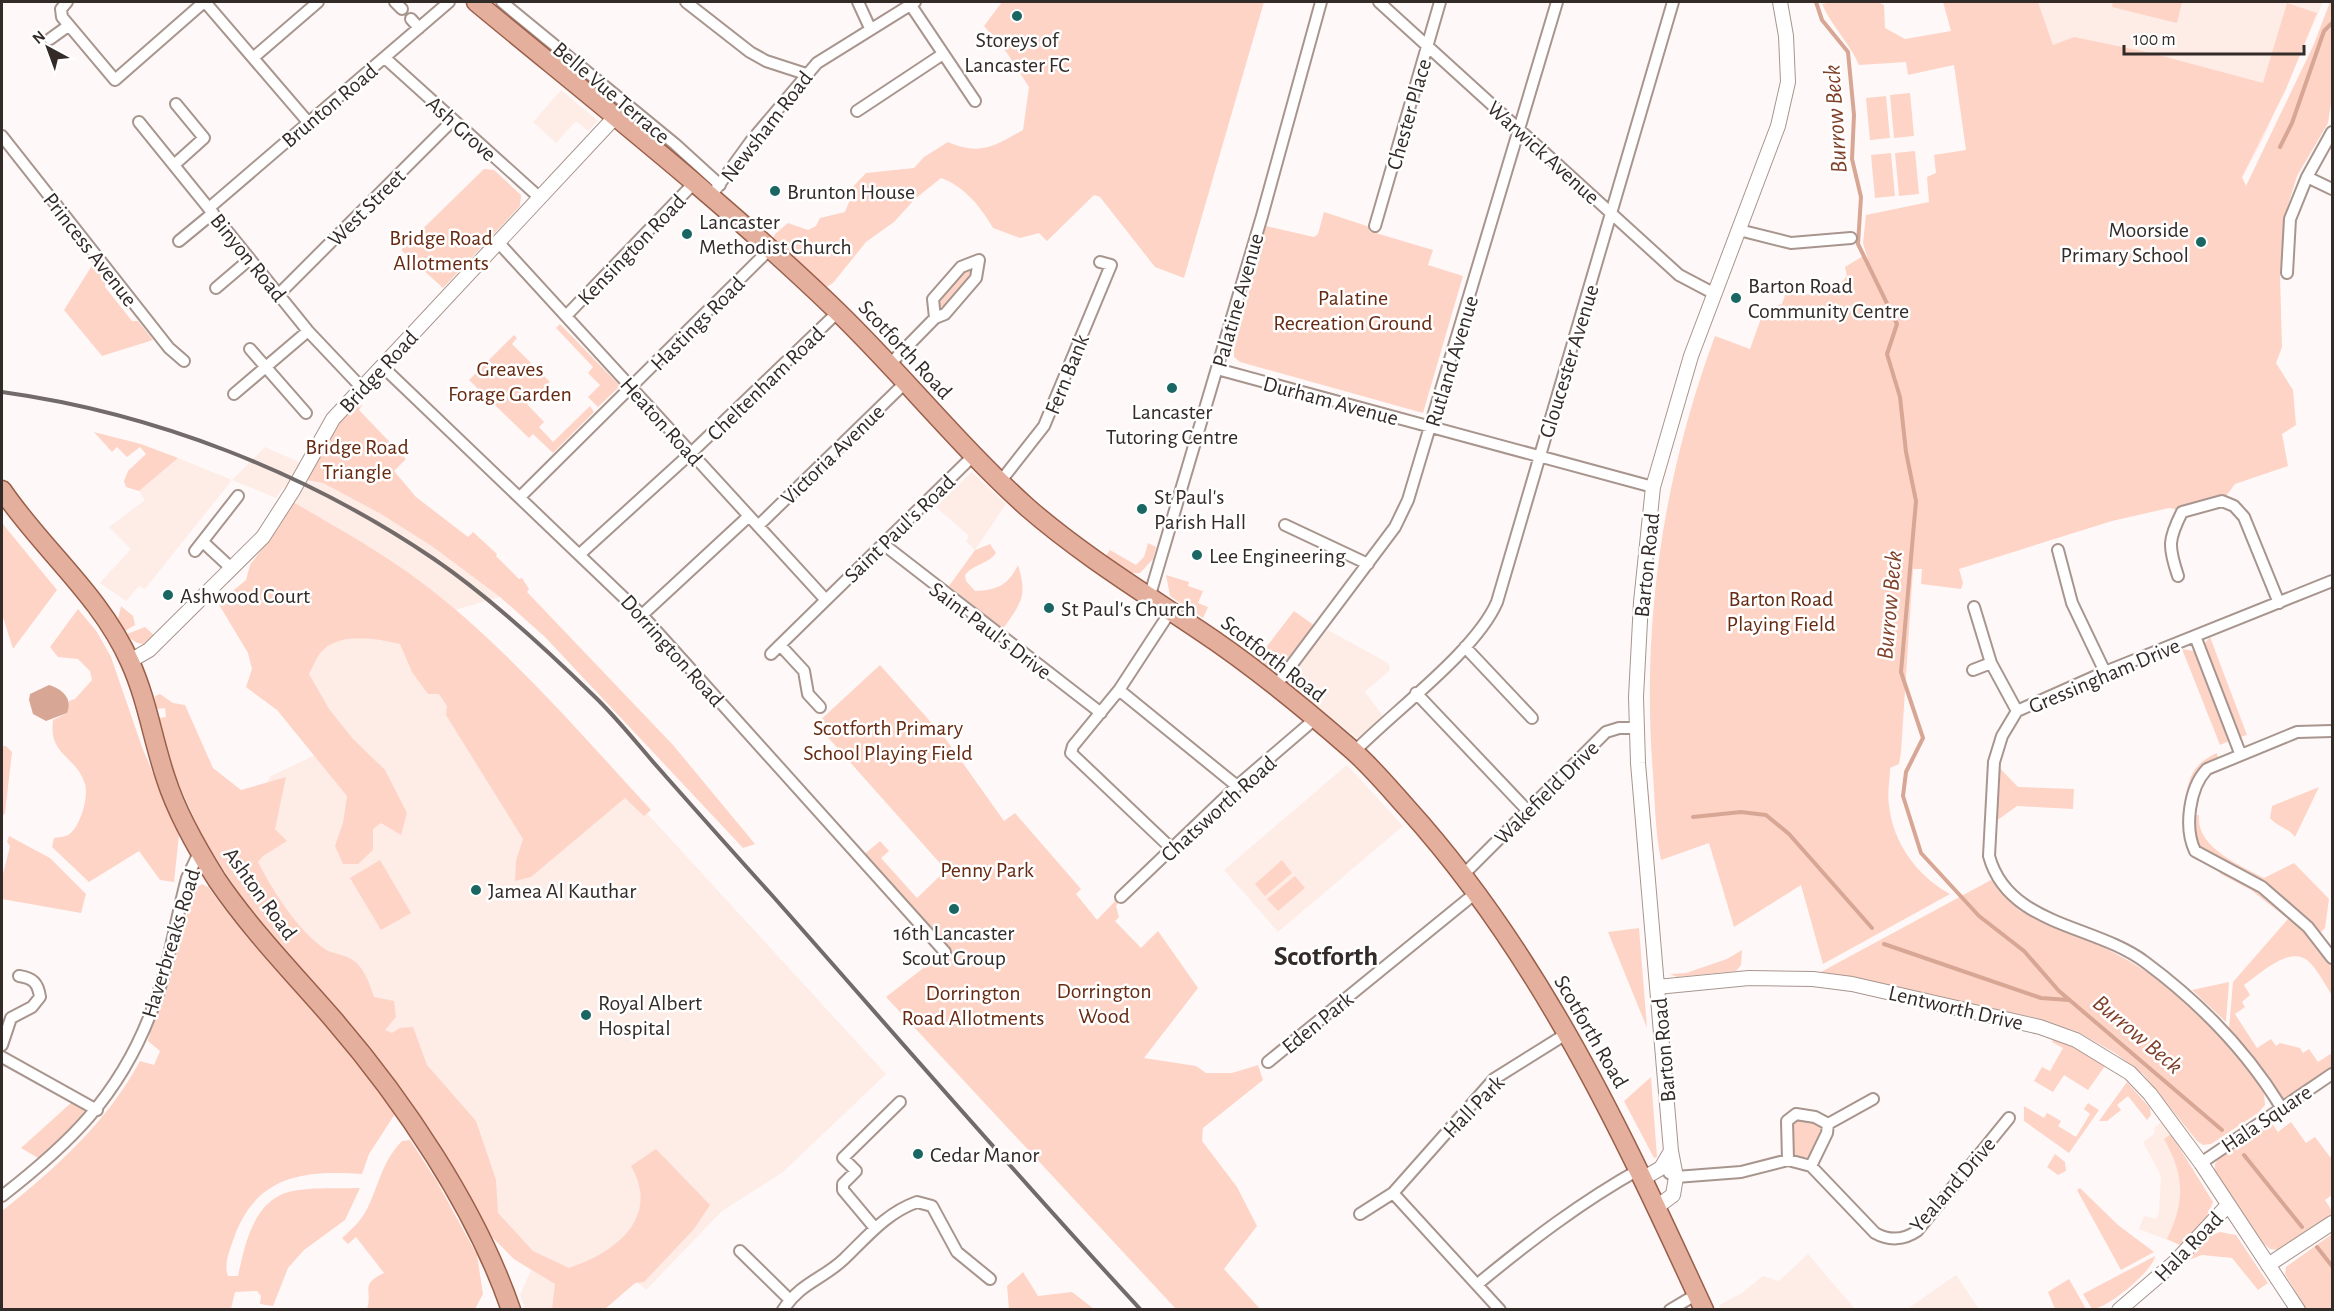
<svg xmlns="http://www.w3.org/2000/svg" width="2334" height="1311" font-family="'Alegreya Sans',sans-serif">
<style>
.built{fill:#feece6}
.green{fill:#fed4c6}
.water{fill:#d8a694}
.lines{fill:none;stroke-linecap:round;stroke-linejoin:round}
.stream{stroke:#d8a694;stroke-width:4}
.minor-casing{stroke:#a8958e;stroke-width:14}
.tertiary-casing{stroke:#a8958e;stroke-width:16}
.primary-casing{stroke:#9a5f4a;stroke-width:21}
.minor{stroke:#fff;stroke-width:10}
.tertiary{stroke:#fff;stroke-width:14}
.primary{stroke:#e4b09d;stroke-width:18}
.rail{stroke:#726b69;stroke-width:4}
.poi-dot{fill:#196663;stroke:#fff;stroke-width:2}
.labels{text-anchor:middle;stroke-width:5;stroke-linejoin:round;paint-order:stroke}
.poi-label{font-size:22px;fill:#332b28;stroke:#fff;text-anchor:start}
.street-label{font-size:22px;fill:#332b28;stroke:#fff}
.park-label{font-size:22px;fill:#672a12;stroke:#fff}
.water-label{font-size:24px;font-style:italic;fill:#7f3f28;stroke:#fff}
.district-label{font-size:28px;font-weight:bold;fill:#332b28;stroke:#fff}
</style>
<rect width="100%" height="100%" fill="#fef9f8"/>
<path class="built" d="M2038 2H2323L2263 139 2242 178 2246 187 2068 40 2053 45Z
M561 90 598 121 588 131 576 121 556 143 533 122Z
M265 447 299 462 297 476 310 482 323 483 381 514 433 547 500 597 455 610 467 619 555 713 886 1074 783 1172 722 1211 646 1290 637 1282 602 1309H525L520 1295 531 1270 514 1259 490 1235 421 1116 352 1027 301 973 218 864 271 776 330 748 281 590 250 565 280 525 298 494 283 488 276 498 232 480 145 589 139 586 126 601 100 583 131 549 109 527 145 500 139 491 178 458 232 480Z
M972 472 1006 504 975 550 966 541 969 536 936 507Z
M1328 630 1388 663 1390 670 1365 692 1383 716 1358 739 1287 682V678Z
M1347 765 1403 826 1278 932 1224 870Z
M2162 1122 2213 1202 2210 1213 2180 1245 2139 1229 2144 1216 2156 1219 2159 1212 2161 1176 2143 1142 2154 1134 2155 1127Z
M1808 1254 1855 1309H1721L1719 1305 1742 1293 1763 1276 1779 1281Z
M1956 1275 1979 1309H1907Z"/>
<path class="green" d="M1002 2H1264L1184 278 1155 267 1100 197 1094 195 1047 241 1039 233 1020 238 993 228C981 207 964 186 941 178L915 199 894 222 866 242 833 283 823 289 772 240 775 234 788 223 808 230 816 226 820 218 845 212 849 202V191L866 173 914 168 924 157 948 142C981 156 994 146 1023 130L1029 87 1007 53 984 26Z
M1831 2H1878L1884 5 1885 28 1905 39 1951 31 1943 2H2038L2053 45 2074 37 2151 53 2263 83 2287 3 2317 13 2286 89 2242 177 2246 186 2314 44 2330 2H2332V97L2328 123 2297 176 2284 218 2280 275 2282 347 2276 363 2293 390 2296 425 2282 434 2288 466 2235 484 2221 503 2186 511 2169 508 2112 521 1959 569 1963 583 1961 589 1921 584 1922 569H1913L1901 752 1899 764 1890 768C1890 780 1887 793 1889 805 1893 843 1917 876 1950 894L1823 964 1801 885 1734 927 1709 843 1661 860C1655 832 1655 802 1653 774 1641 624 1663 476 1715 336L1750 349 1764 310 1782 304 1785 295C1811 294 1830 298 1847 276L1845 267 1863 256 1871 270 1863 243 1866 215 1929 202 1927 177 1936 173 1934 155 1966 150 1954 65 1908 75 1906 62 1859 65C1849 42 1832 27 1822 4Z
M2113 2H2182L2177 23 2112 7Z
M1910 93 1914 136 1894 138 1890 95Z
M1886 96 1890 138 1870 140 1866 98Z
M1915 151 1919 194 1899 196 1895 153Z
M1891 153 1895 196 1875 198 1871 155Z
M484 169 494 170 521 195 520 206 443 288 401 250Z
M1324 212 1370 227 1369 231 1433 250 1428 265 1463 276 1423 413 1240 362 1234 357V350L1266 226 1314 237 1318 234Z
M93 264 105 278V287L132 321H138L153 340 102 356 64 310Z
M971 270 970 277 946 306 938 307V299L964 271Z
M560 324 620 386 598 407 588 397 600 385 588 373 593 367 556 328Z
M514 335 517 338 512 344 550 382 527 404 544 422 539 427 553 442 590 406 594 412 553 453 533 434 529 438 469 380Z
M360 403 362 405 359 410 406 459 394 471 416 497 468 537 473 532 497 554 496 556 519 579 522 578 529 589 527 592 673 745 755 844 743 848 545 637 500 597 433 547 381 514 323 483 306 480C320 451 333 422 360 403Z
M94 432 141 444 178 458 139 491 126 487 124 481 128 471 146 454 140 447 127 457 117 447 112 452Z
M293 502C336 527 381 552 421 582 505 645 580 733 651 810L644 816 625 798 531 877 515 881 516 861 523 839 446 715 447 706 439 694H428L412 672 400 644C377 639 343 632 323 650 317 655 313 667 309 674L329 709 353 739 385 770 407 813 401 835 381 823 373 829V850L358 864H343L335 846 343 823 347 796 277 710 246 687 252 669 248 653 218 603 246 580 250 565 280 525Z
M2 523 57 590 13 649 2 614Z
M1148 543 1156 547 1153 559 1140 573H1132L1106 556 1110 550 1136 565 1144 557Z
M990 544 996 553C987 565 975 563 965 575L966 581 975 591C998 590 1008 585 1018 565 1028 597 1021 602 1003 629L949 586 975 550Z
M1166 575 1189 582 1188 586 1203 591 1198 603 1208 607 1203 618 1170 596Z
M121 606 133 616 135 625 125 631 118 619Z
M78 609 97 632 111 657 142 747 179 835 174 882 160 880 139 851 89 882 52 847 54 838C58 837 64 837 68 835 80 828 89 797 85 784 76 755 48 756 53 720L67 713 69 701 75 699 92 680 90 671 78 659 58 657 50 647Z
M1294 611 1315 626 1280 668 1273 671 1257 659Z
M145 627 157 638C147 647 135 646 127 634Z
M2210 637 2247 735 2240 737 2206 652 2204 644Z
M2182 649 2194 651 2229 741 2220 745Z
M880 665 945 738 1004 821 1015 813 1081 889 1076 894 1097 920 1120 896 1122 898 1116 906 1119 917 1115 921 1141 948 1158 931 1198 988 1144 1058 1196 1066 1206 1073H1232L1258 1065 1263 1080 1203 1128 1202 1141 1237 1187 1257 1226 1224 1269 1260 1309H1176L886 997 944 952 860 858 880 841 889 851 881 858 917 898 946 870 816 724Z
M160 694 173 703 185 705 213 768 241 790 286 777 275 829 287 841 263 856 258 862C273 891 297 930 325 949 332 954 343 954 351 959 364 966 370 985 374 997L394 1001 396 1017 385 1030 392 1033 400 1028 413 1027 427 1065 476 1121 496 1180 498 1213 533 1251 569 1268C615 1253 661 1218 631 1166L656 1149 710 1205 694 1229 644 1282 635 1283 605 1309H552L555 1284 514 1259 490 1235 421 1116 352 1027 301 973 253 915 203 838 168 760 158 718 166 717 165 708 156 709 155 696Z
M2 746H6L12 752 5 813 2 817Z
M2217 753 2218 758C2186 773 2200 785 2185 800 2189 776 2194 763 2217 753Z
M1994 762 2018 787 2074 789 2073 809 2017 806 1992 824Z
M2319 787 2295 837C2288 828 2278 827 2270 818L2272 806Z
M2195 815H2199C2196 848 2240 865 2264 878L2294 863 2329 899 2325 928 2320 933C2285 894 2244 872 2199 847L2193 824Z
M9 836 50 858 86 894 81 913 2 899V878L10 846 7 842Z
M380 860 411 913 381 930 350 878Z
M1282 860 1292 873 1265 896 1255 884Z
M2222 871C2267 891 2305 925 2332 966V995C2325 985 2317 968 2307 960 2288 946 2259 975 2244 985L2250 995 2242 1002 2245 1007 2235 1014 2257 1048 2271 1039 2276 1046 2280 1043 2300 1048 2303 1053 2309 1049 2318 1062 2332 1053V1069L2286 1099 2281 1098 2229 1028 2233 982 2288 919 2251 890 2219 873Z
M1295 876 1305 888 1278 911 1267 899Z
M1991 880 2020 911 2094 942 2131 962 2153 976 2196 1009 2255 1078 2264 1094 2265 1105 2258 1113 2211 1144 2203 1145 2197 1141 2144 1075 2115 1053 2078 1032 2037 1018 1819 973Z
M202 884 208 887C265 967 341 1032 395 1114L369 1154 362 1174C304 1170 258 1175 235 1235 231 1247 223 1264 228 1276H238C245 1244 254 1198 293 1191 314 1187 338 1189 360 1188L345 1220 304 1250 288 1268 273 1306 260 1304 261 1296 257 1291 235 1292 231 1309 2 1310V1211C56 1168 107 1122 140 1061L154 1065 160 1051 148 1041 150 1032 170 980 193 890Z
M1639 928 1647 1028 1608 932Z
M1742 950 1741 965 1736 971 1677 977 1670 974 1686 973 1727 959Z
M2229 982 2226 1022 2192 990Z
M2054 1038 2085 1052 2105 1066 2088 1090 2064 1075 2053 1092 2034 1081 2042 1067 2050 1071 2063 1048 2052 1042Z
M1651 1077 1657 1157 1654 1158 1624 1101Z
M2127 1082 2150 1108 2151 1115 2147 1120 2128 1096 2117 1105 2121 1110 2107 1121H2099Z
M72 1102 86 1112 85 1116 38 1158 21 1148Z
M2088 1103 2099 1110 2069 1153 2024 1121V1106L2044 1118 2047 1113 2061 1121 2058 1126 2076 1137 2090 1114 2084 1109Z
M1801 1119 1821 1125 1824 1131 1810 1157 1796 1158 1792 1153V1123Z
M2271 1122 2278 1132 2291 1122 2306 1143 2315 1137 2330 1157 2332 1156V1195L2325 1200 2332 1211V1218L2280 1250 2270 1249 2264 1244 2215 1173V1164L2220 1156Z
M2171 1134 2213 1202 2203 1224 2180 1245 2167 1239C2185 1202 2185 1176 2164 1139Z
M410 1140 436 1180 477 1255 483 1294 475 1309H367C373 1289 359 1285 384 1273L356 1237 348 1244 342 1238C352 1229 361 1221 367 1209 379 1185 382 1161 402 1141Z
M2055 1154 2065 1162 2066 1171 2058 1175 2047 1167Z
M2080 1188 2118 1225 2154 1252 2121 1270 2077 1190Z
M2220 1232 2236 1235 2268 1283 2258 1290 2232 1258 2202 1255 2189 1260 2210 1236Z
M2332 1234V1309H2306L2285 1274 2286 1267Z
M2155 1256C2154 1270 2106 1310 2092 1309L2083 1294Z
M1023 1272 1038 1296 1072 1292 1094 1309H1009L1007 1286Z
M2069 1279 2086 1309H2055L2048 1292Z"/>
<path class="water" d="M49 685C62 689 73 698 67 713L46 721 33 714 29 700 30 694Z"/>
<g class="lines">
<path class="stream" d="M1816 2 1822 20 1848 52 1854 115 1852 159 1861 197 1858 244 1897 324 1887 354 1900 397 1906 452 1916 501 1901 672 1923 738 1906 772 1903 796 1921 853 1979 916 2024 951 2059 991 2222 1130
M2280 147 2292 123 2324 31 2332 23
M1693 817 1741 812 1766 815 1789 834 1872 928
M1884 944 2041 998 2069 1000
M2244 1155 2302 1227
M2317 1247 2332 1266"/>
<defs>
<path id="minor" d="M67 2 61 9 62 17 115 80 204 2
M205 2 308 122
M395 2 402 9
M502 2 675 144 720 185
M686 2 750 52 766 61 806 74
M858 2 870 28
M1379 2 1679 275 1715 294
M910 4 975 101
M411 19 419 28
M50 39 68 26
M253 58 318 2
M385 58 540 198
M857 111 943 54
M139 122 308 331 362 388
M2 136 169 348 184 361
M174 165 204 138 176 104
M2307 177 2332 189
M711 196 751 141 817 63 915 2
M209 208 449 2
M1375 226 1440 2
M1739 230 1791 243 1851 238
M179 241 213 213
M498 242 825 599
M2287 273 2290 219 2307 177 2332 132
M216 288 250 259
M279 294 453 120
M566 316 695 182
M250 349 306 413
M890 364 935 318 945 314 976 278 979 260 961 267 933 299 935 318
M383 367 642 615 945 952
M1217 369 1653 487
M234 394 308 331
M1000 482 1044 426 1111 265 1100 262
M520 497 770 249
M1285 525 1368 564
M758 526 906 382
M203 542 231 568
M883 544 1101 713
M2058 550 2072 603 2105 672
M195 551 238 496
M580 554 691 453 838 312
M2178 576C2168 546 2168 540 2182 512L2222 501 2234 506 2244 517 2279 603
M1149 598 1262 216 1321 2
M1974 607 1991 663 2017 711
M1170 612 1119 690 1073 746 1071 753 1171 848
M642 615 749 516
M2195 636 2240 753
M1465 647 1532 718
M771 654 780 645
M1973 670 1991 663
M1275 687 1395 527 1408 500 1557 2
M1119 690 1237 786
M1416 693 1527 810
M820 707 808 694 804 671 780 645 973 456
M2332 731 2297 732 2207 769C2189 788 2184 828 2195 851L2262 887 2308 927 2332 958
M1354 752C1394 711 1476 651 1497 602L1673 2
M1464 874 1606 732 1619 728H1636
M1121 897 1237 786 1315 719
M2 1045 11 1018 32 1007 40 997C38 983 33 978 19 976
M2 1057 97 1110
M1268 1062 1478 891
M2281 1107C2246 1050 2199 1002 2145 962 2094 924 2008 926 1989 856L1994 762 2002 736 2017 711 2105 672 2332 581
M1828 1124 1873 1099
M1788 1160 1787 1121 1796 1114 1815 1117 1828 1124 1827 1133 1811 1166
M2201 1163 2332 1074
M1669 1173 1676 1177 1741 1172 1788 1160 1811 1166 1875 1233C1889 1241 1904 1240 1917 1231L2009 1118
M1393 1193 1500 1310
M2 1196C69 1144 118 1097 150 1015 168 972 175 923 187 878L197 857 203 854
M1360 1214 1393 1193 1494 1079 1566 1034
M874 1227 843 1190V1184L856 1171 843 1158 900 1102
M740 1251 790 1300
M1479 1283C1530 1241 1581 1202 1640 1169
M783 1310C800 1283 823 1279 844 1259 867 1237 886 1213 917 1202L932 1206 957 1252 990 1279
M1670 1310 1697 1294"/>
<path id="tertiary" d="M130 661 149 650 263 537 292 492 333 419 616 116
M1657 987 1749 978 1813 979 1852 984 2040 1027 2076 1040 2130 1073 2150 1094 2201 1163 2298 1310
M1644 1178 1661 1168 1671 1151
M1658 1206 1673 1195 1676 1177 1671 1151 1638 763 1636 697 1641 602 1653 487 1691 356 1778 126 1788 82 1786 36 1780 2
M2268 1265 2332 1223
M2119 1310 2175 1262 2228 1205"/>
<path id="primary" d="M476 2C598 103 723 201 837 311 903 375 960 447 1028 508 1081 554 1141 591 1199 630 1252 665 1303 707 1350 748 1371 766 1389 788 1407 808 1540 955 1622 1132 1704 1310
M2 490C42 549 101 596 130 662 147 699 153 741 166 779 177 813 198 850 217 880 251 930 293 973 333 1019 403 1100 476 1208 511 1310"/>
</defs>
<use href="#minor" class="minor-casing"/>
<use href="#tertiary" class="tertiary-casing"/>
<use href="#primary" class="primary-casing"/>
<use href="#minor" class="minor"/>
<use href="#tertiary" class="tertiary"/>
<use href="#primary" class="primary"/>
<path class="rail" d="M2 392C154 413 306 472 434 559 491 598 545 648 594 696 616 717 635 741 654 763 693 807 731 850 770 893 893 1032 1014 1173 1141 1310"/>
</g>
<g class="poi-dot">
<circle cx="1017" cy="16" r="6"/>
<circle cx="775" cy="191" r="6"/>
<circle cx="687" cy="234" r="6"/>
<circle cx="2201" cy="242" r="6"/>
<circle cx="1736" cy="298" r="6"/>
<circle cx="1172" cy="388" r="6"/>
<circle cx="1142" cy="509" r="6"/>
<circle cx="1197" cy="555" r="6"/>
<circle cx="168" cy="595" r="6"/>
<circle cx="1049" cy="608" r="6"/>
<circle cx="476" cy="890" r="6"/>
<circle cx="954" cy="909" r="6"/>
<circle cx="586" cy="1015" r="6"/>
<circle cx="918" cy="1154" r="6"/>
</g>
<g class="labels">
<g class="poi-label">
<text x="1017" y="47" text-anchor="middle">Storeys of<tspan x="1017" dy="25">Lancaster FC</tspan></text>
<text x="787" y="199">Brunton House</text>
<text x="699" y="229">Lancaster<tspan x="699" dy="25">Methodist Church</tspan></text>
<text x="2189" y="237" text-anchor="end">Moorside<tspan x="2189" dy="25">Primary School</tspan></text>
<text x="1748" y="293">Barton Road<tspan x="1748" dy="25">Community Centre</tspan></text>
<text x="1172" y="419" text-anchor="middle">Lancaster<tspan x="1172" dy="25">Tutoring Centre</tspan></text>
<text x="1154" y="504">St Paul's<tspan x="1154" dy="25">Parish Hall</tspan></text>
<text x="1209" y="563">Lee Engineering</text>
<text x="180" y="603">Ashwood Court</text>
<text x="1061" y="616">St Paul's Church</text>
<text x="488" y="898">Jamea Al Kauthar</text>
<text x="954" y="940" text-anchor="middle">16th Lancaster<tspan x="954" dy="25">Scout Group</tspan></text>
<text x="598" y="1010">Royal Albert<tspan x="598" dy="25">Hospital</tspan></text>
<text x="930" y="1162">Cedar Manor</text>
</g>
<g class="street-label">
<text transform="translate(612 92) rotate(40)" y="8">Belle Vue Terrace</text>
<text transform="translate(329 105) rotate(-40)" y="8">Brunton Road</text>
<text transform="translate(1408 114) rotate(-74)" y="8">Chester Place</text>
<text transform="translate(766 126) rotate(-52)" y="8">Newsham Road</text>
<text transform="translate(462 128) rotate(42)" y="8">Ash Grove</text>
<text transform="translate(1544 152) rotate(42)" y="8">Warwick Avenue</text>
<text transform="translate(366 207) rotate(-45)" y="8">West Street</text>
<text transform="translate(91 249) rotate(52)" y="8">Princess Avenue</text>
<text transform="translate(631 249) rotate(-46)" y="8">Kensington Road</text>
<text transform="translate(249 257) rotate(51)" y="8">Binyon Road</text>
<text transform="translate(1237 300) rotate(-74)" y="8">Palatine Avenue</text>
<text transform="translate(697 323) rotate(-45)" y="8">Hastings Road</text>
<text transform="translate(906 349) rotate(47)" y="8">Scotforth Road</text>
<text transform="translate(1451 361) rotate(-73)" y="8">Rutland Avenue</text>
<text transform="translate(1568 361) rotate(-73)" y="8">Gloucester Avenue</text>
<text transform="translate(378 371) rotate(-47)" y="8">Bridge Road</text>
<text transform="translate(1066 374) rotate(-68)" y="8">Fern Bank</text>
<text transform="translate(765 383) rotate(-44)" y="8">Cheltenham Road</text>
<text transform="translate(1331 400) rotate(15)" y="8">Durham Avenue</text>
<text transform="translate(662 421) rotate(48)" y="8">Heaton Road</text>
<text transform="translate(832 454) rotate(-44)" y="8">Victoria Avenue</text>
<text transform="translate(899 528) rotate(-44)" y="8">Saint Paul's Road</text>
<text transform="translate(1646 565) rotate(-84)" y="8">Barton Road</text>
<text transform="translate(991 630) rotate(37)" y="8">Saint Paul's Drive</text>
<text transform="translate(673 650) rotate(48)" y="8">Dorrington Road</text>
<text transform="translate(1274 658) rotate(38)" y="8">Scotforth Road</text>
<text transform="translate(2104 675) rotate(-23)" y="8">Gressingham Drive</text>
<text transform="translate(1546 792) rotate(-45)" y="8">Wakefield Drive</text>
<text transform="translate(1218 808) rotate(-42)" y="8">Chatsworth Road</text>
<text transform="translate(261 893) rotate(54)" y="8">Ashton Road</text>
<text transform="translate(170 943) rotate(-73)" y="8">Haverbreaks Road</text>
<text transform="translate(1956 1007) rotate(13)" y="8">Lentworth Drive</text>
<text transform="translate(1317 1022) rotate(-39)" y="8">Eden Park</text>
<text transform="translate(1592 1031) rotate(60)" y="8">Scotforth Road</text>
<text transform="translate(1663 1050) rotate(-95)" y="8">Barton Road</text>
<text transform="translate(1473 1106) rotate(-46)" y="8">Hall Park</text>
<text transform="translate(2266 1118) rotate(-34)" y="8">Hala Square</text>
<text transform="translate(1952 1184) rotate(-49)" y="8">Yealand Drive</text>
<text transform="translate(2188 1246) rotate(-46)" y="8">Hala Road</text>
</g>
<g class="park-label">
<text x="441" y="245">Bridge Road<tspan x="441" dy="25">Allotments</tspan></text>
<text x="1353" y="305">Palatine<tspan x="1353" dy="25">Recreation Ground</tspan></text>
<text x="510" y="376">Greaves<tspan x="510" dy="25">Forage Garden</tspan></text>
<text x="357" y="454">Bridge Road<tspan x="357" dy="25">Triangle</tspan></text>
<text x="1781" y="606">Barton Road<tspan x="1781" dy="25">Playing Field</tspan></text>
<text x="888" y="735">Scotforth Primary<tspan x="888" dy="25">School Playing Field</tspan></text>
<text x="987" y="877">Penny Park</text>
<text x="1104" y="998">Dorrington<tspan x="1104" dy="25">Wood</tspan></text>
<text x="973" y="1000">Dorrington<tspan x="973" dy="25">Road Allotments</tspan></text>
</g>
<g class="water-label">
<text transform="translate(1835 119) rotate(-94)" y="8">Burrow Beck</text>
<text transform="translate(1889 605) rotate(-85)" y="8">Burrow Beck</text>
<text transform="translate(2138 1034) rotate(40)" y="8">Burrow Beck</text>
</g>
<g class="district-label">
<text x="1326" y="965">Scotforth</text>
</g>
</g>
<rect width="2334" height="1311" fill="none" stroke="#332b28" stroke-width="6"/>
<g transform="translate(48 48) rotate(319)" stroke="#ffffff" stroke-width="4.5" paint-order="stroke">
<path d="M0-4.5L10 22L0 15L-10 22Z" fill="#332b28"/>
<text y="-9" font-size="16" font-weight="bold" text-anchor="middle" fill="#332b28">N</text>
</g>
<path d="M2124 45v9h180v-9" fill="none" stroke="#332b28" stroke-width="3"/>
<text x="2133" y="45" font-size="18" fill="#332b28" stroke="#ffffff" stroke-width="4.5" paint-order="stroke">100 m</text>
</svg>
